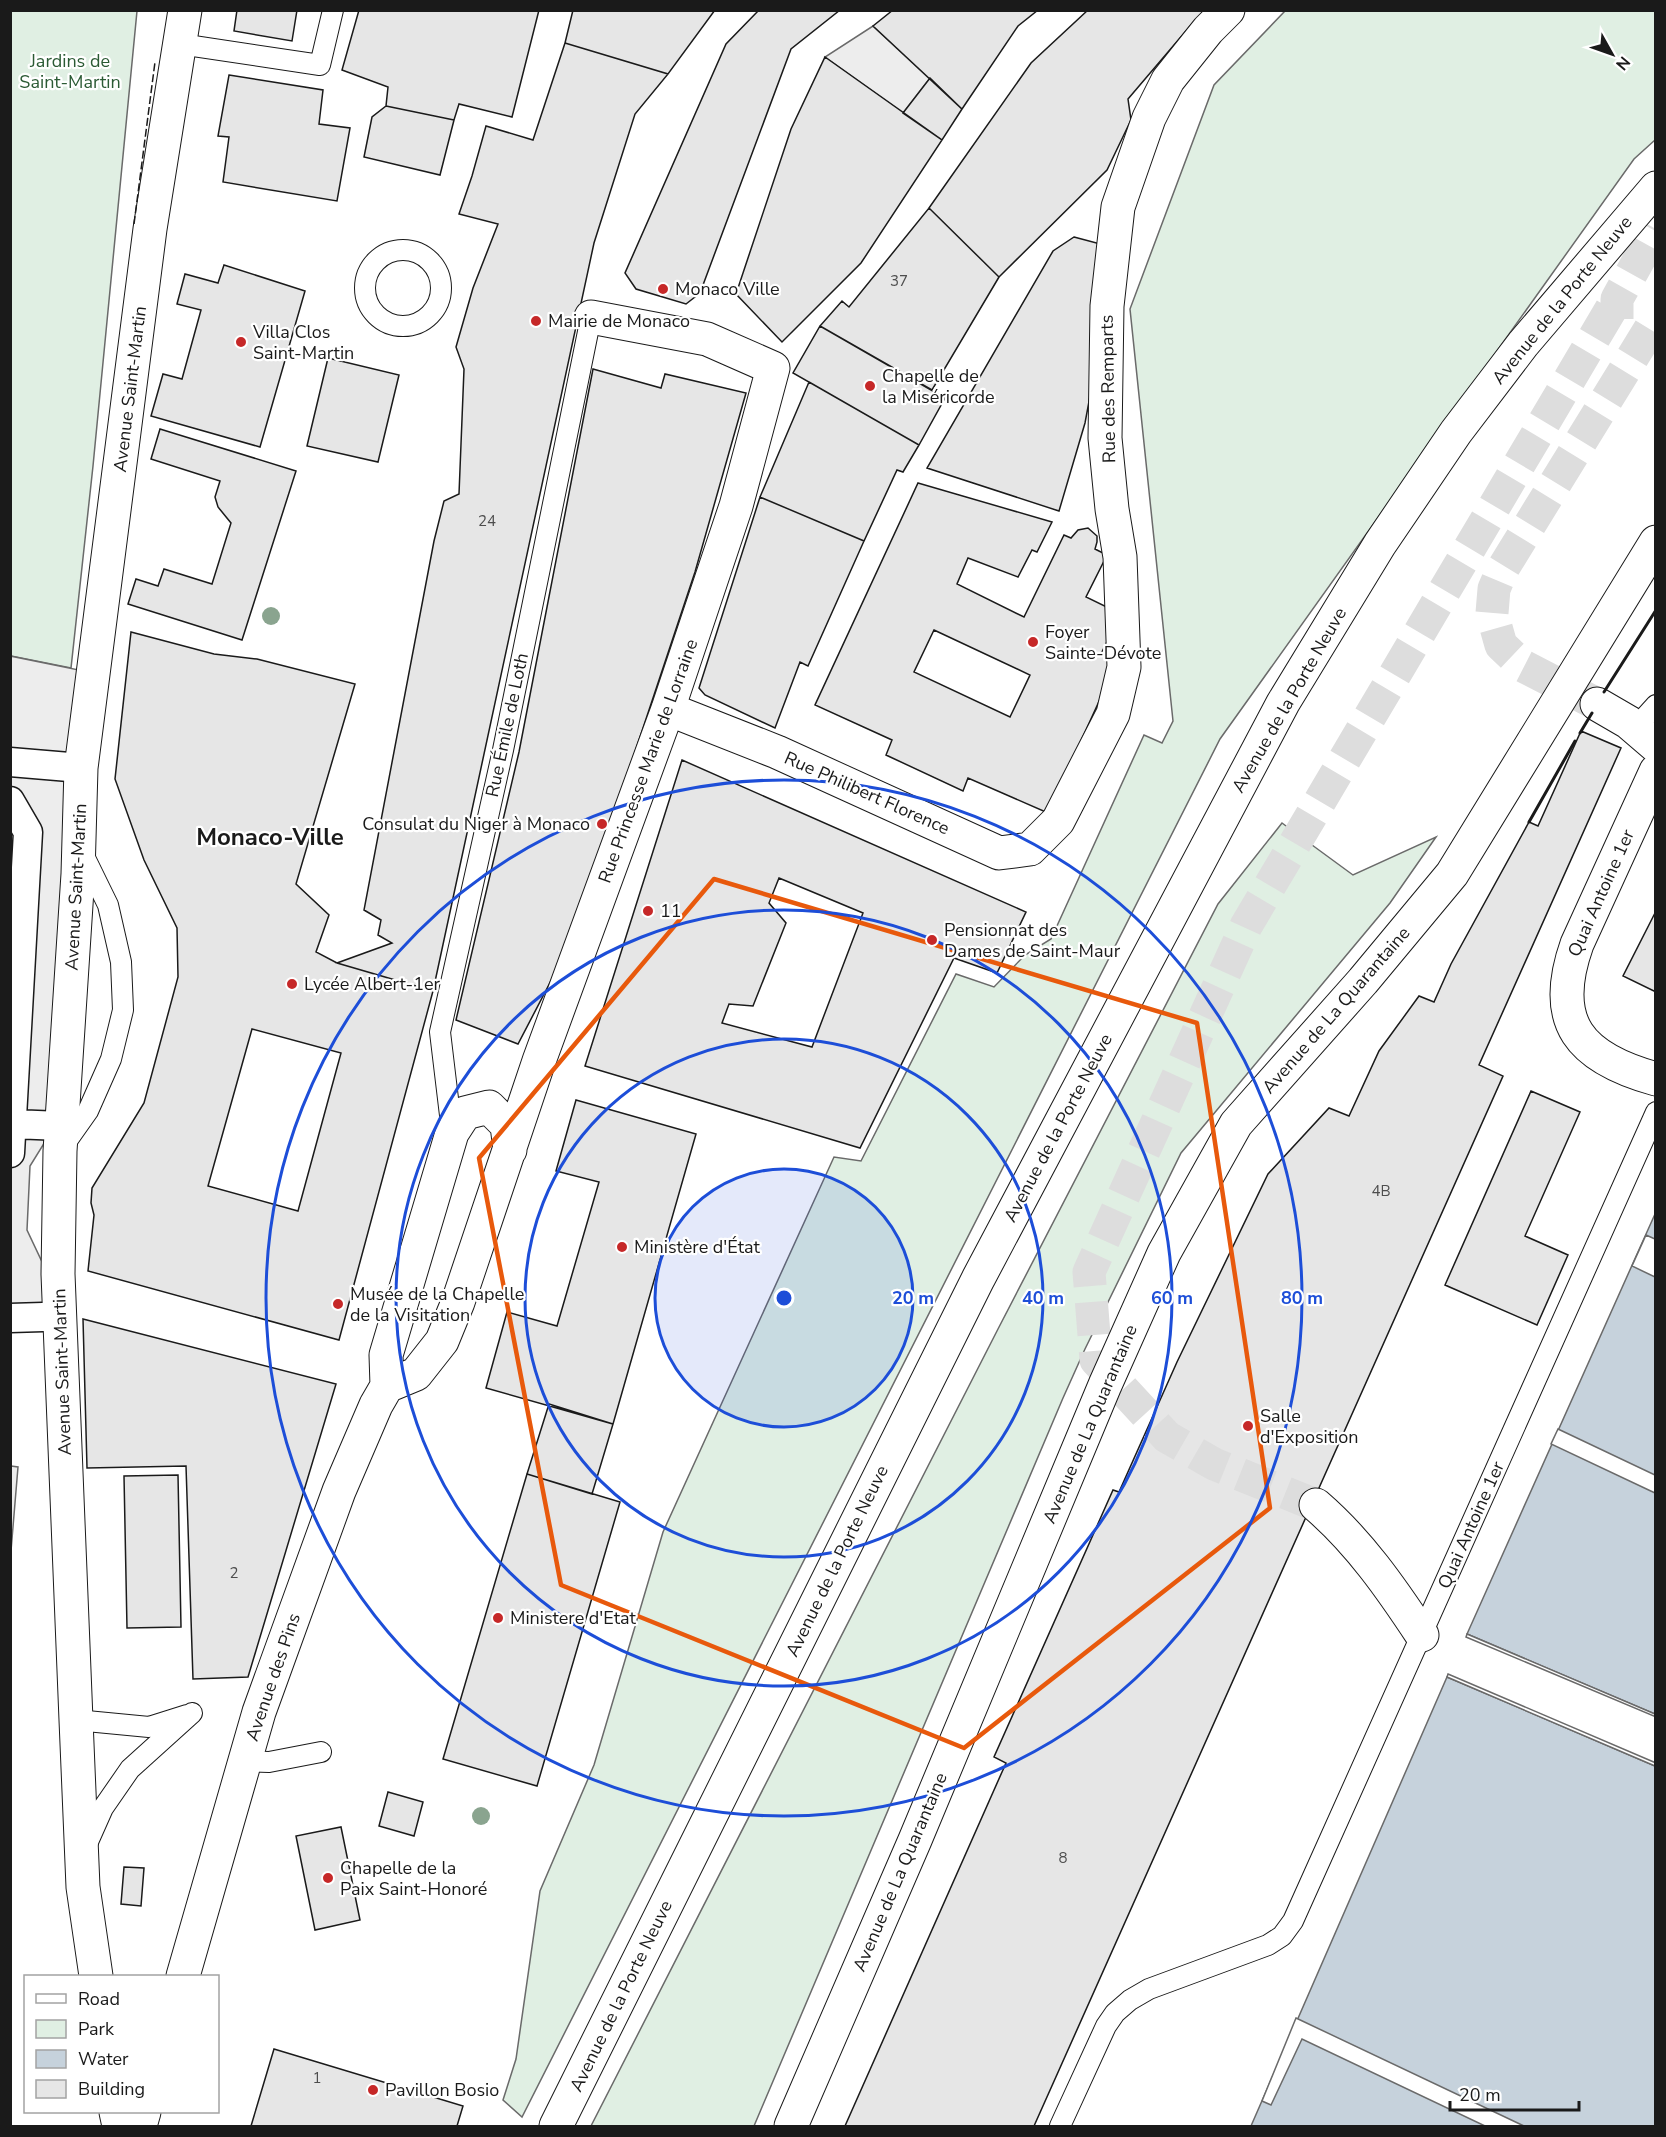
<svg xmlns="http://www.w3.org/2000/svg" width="1666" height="2137" font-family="'Nunito Sans',sans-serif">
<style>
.green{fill:#e0efe3;stroke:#6a6a6a;stroke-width:1.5}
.parking{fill:#ededed;stroke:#6a6a6a;stroke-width:1.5}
.water{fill:#c6d2dc;stroke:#6a6a6a;stroke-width:1.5}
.pier{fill:#fff;stroke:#6a6a6a;stroke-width:1.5}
.building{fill:#e6e6e6;stroke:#1a1a1a;stroke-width:1.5;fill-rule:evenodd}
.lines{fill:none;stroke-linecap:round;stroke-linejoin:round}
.secondary-tunnel{stroke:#ddd;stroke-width:33;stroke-dasharray:33 16;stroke-linecap:butt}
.service-casing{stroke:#1a1a1a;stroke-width:22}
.pedestrian-casing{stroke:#1a1a1a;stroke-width:31}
.minor-casing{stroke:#1a1a1a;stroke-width:35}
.secondary-casing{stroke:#1a1a1a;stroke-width:35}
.service{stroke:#fff;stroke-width:20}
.pedestrian{stroke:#fff;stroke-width:28}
.minor{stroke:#fff;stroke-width:33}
.secondary{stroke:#fff;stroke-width:33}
.fence{stroke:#1a1a1a;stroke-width:1.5;stroke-dasharray:8 3;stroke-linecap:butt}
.wall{stroke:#1a1a1a;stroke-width:3}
.tree{fill:#8aa48f}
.marked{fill:none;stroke:#e8590c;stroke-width:4.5;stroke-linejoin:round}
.ring{fill:none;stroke:#1d4ed8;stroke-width:3}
.poi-dot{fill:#c62828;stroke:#fff;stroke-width:2}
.labels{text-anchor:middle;stroke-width:4.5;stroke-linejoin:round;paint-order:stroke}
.number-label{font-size:15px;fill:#4d4d4d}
.park-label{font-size:18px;fill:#2b5a34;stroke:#fff}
.poi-label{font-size:18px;fill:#1a1a1a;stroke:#fff;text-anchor:start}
.street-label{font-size:18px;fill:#1a1a1a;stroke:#fff}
.district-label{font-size:24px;font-weight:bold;fill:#1a1a1a;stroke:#fff}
.centre{fill:#1d4ed8;stroke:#fff;stroke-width:3}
.ring-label{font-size:18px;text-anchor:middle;font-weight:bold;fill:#1d4ed8;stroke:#fff;stroke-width:4.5;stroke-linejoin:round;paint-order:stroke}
</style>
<rect width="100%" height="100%" fill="#fff"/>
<path class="green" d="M11 11H137L93 466 71 668 11 656Z
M1285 11H1655V140L1634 159 1220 739 522 2117 503 2100 516 2059 540 1891 594 1765 663 1532 834 1157 861 1161 956 974 994 987 1025 955 1051 939 1144 735 1162 743 1173 721 1130 309 1214 85Z
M1282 823 1353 875 1436 837 1390 903 1181 1153 1085 1349 1063 1398 754 2126H591L998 1329 1218 904Z"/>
<path class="parking" d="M873 26 930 78 903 113 825 57Z
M10 656 79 670 48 1137 30 1166 27 1230 43 1264 47 1321 11 1320Z
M11 1466 18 1467 11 1551 10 1466Z"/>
<path class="water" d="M1655 1214V1714L1467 1634Z
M1447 1677 1655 1766V2126H1251Z"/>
<path class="pier" d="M1646 1235 1655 1239V1277L1632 1266Z
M1558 1429 1655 1475V1493L1551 1444Z
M1467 1634 1655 1714 1656 1717 1466 1637Z
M1448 1674 1656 1763 1655 1766 1447 1677Z
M1296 2018 1524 2126H1485L1302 2039 1271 2105 1262 2101Z"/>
<path class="building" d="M237 10H297L292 41 234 31Z
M359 10H539L512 117 459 104 454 120 386 106 388 87 342 70Z
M573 10H715L668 74 565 43Z
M759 10H840L791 49 700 293 686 304 636 289 625 273 726 44Z
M893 10H1038L1018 26 962 109 873 26Z
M1088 10H1207L1191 25 1128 99 1131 120 1107 170 999 277 929 208 1031 63Z
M565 43 668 74 635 114 594 243 433 991 337 963 392 943 378 935 381 920 364 910 434 541 444 501 459 494 464 369 456 347 473 288 498 224 459 214 472 176 486 126 533 140Z
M825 57 942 140 861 263 782 342 736 294 791 129Z
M229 75 323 90 319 124 350 128 337 201 223 182 229 137 218 136Z
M930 78 962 109 942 140 903 113Z
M386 106 454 120 440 175 364 157 372 117Z
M929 208 999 277 932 390 820 326 842 301 849 307Z
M1074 237 1108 246 1096 364 1085 423 1059 511 927 468 1053 251Z
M224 265 305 291 260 447 151 416 163 374 182 379 201 310 177 304 185 274 218 283Z
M820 326 945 398 919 445 793 373Z
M328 358 399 375 378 462 307 446Z
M593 369 661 388 665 374 746 393 695 572 625 782 566 952 518 1044 456 1020 519 752Z
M809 382 919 445 903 472 897 470 864 541 760 497Z
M160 429 296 471 242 640 128 604 136 579 158 586 164 569 212 584 231 523 218 507 215 497 220 481 151 459Z
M918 483 1052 522 1037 552 1032 550 1018 577 968 558 957 584 1024 617 1064 535 1071 538 1078 530 1088 528 1097 536V542L1095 549 1107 555 1086 597 1115 611 1118 619 1101 654 1117 662 1048 813 968 778 963 791 886 755 892 740 815 705ZM934 630 1030 675 1010 717 914 672Z
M760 497 864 541 808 666 800 662 775 728 705 695 699 688Z
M131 632 214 654 257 659 355 684 296 884 329 915 316 952 337 963 433 991 339 1340 88 1271 94 1215 91 1203 92 1188 144 1103 178 977 177 928 144 860 115 779ZM252 1029 341 1053 298 1211 208 1186Z
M1581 731 1621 748 1479 1065 1503 1076 1034 2126H845L1006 1763 994 1757 1113 1490 1119 1492 1177 1362 1268 1174 1329 1108 1349 1116 1379 1051 1419 996 1434 1002 1451 964 1529 822 1538 826Z
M682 760 1026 912 997 973 954 958 860 1148 585 1066ZM779 878 863 913 812 1047 722 1023 729 1004 753 1006 786 923 769 903Z
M1656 911V992L1623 976Z
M1531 1091 1580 1112 1525 1236 1568 1255 1537 1325 1445 1285Z
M576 1100 696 1134 613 1424 486 1388 507 1312 557 1326 599 1182 556 1171Z
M83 1319 336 1384 248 1677 193 1679 186 1466 87 1468Z
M549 1404 613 1424 592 1494 527 1474Z
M527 1474 620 1502 537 1786 443 1759Z
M178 1475 181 1627 127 1628 124 1476Z
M388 1792 423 1802 414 1836 379 1826Z
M341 1827 360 1920 315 1930 296 1836Z
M124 1867 144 1868 141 1906 121 1904Z
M274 2049 463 2106 457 2126H251Z"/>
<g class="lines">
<path class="secondary-tunnel" d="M1617 319V299L1656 229
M1597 704 1523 666 1501 645 1492 613 1494 589 1502 570 1656 319
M1316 1505 1214 1464 1167 1437 1096 1360 1089 1272 1246 926 1617 299"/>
<defs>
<path id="service" d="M180 44 320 65 333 10
M365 288a38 38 0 1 1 76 0a38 38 0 1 1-76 0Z
M1636 727 1656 705
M452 1132 440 1032 503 750 591 317
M64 1145 88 1111 111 1059 123 1010 121 962 108 905 83 854
M76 1720 149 1727 187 1715
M243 1761 269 1762 321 1752
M87 1844 103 1808 130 1769 192 1713
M1060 2126 1106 2026 1115 2013 1130 2000 1149 1989 1268 1945 1282 1936 1293 1921 1656 1112"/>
<path id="pedestrian" d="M10 762 81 768
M10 801 28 832 10 1153
M13 1124 61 1126
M10 1318 43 1317"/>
<path id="minor" d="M668 709 777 752 999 853 1030 849 1058 821 1113 714 1124 667 1120 557 1112 509 1105 438 1107 306 1118 207 1149 118 1168 80 1208 30 1228 10
M1656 771 1577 944C1549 1023 1580 1058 1656 1079
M387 1386 416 1374 442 1341 458 1302 539 1061 668 709 736 506 773 368 707 339 591 317
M387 1386 386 1355 452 1133 465 1113 489 1107 507 1125 510 1150
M1316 1505C1359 1542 1391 1588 1422 1635
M96 1976 83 1887 76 1720 58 1274 60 1151 78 874 81 768 150 229 185 10
M183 1976 259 1712 339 1491 376 1405 387 1386
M116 2112 119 2126
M140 2126 144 2112
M556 2126 978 1279 1283 703 1380 544 1456 432 1523 344 1656 188
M791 2126 915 1840 1105 1385 1164 1253 1236 1124 1363 981 1452 874 1656 542"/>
<path id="secondary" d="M1597 704 1628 722 1656 746"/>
</defs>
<use href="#service" class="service-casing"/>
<use href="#pedestrian" class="pedestrian-casing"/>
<use href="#minor" class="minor-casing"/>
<use href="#secondary" class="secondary-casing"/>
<use href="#service" class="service"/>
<use href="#pedestrian" class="pedestrian"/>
<use href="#minor" class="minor"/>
<use href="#secondary" class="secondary"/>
<path class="fence" d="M134 224 155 62"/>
<path class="wall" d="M1604 692 1656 610
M1580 733 1592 713
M1529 822 1575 741"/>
</g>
<g class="tree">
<circle cx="271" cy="616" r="9"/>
<circle cx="481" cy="1816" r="9"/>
</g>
<path class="marked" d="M714 879 1197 1023 1270 1508 964 1748 561 1585 479 1158Z"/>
<circle cx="784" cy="1298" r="129" fill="#1d4ed8" fill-opacity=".12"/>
<g class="ring">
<circle cx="784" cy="1298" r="129"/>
<circle cx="784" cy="1298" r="259"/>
<circle cx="784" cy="1298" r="388"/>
<circle cx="784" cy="1298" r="518"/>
</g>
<g class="poi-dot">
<circle cx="663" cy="289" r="6"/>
<circle cx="536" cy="321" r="6"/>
<circle cx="241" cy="342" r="6"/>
<circle cx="870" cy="386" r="6"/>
<circle cx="1033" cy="642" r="6"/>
<circle cx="602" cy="824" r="6"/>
<circle cx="648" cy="911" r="6"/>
<circle cx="932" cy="940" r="6"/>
<circle cx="292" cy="984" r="6"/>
<circle cx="622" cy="1247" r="6"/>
<circle cx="338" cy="1304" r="6"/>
<circle cx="1248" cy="1426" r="6"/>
<circle cx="498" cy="1618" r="6"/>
<circle cx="328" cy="1878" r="6"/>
<circle cx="373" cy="2090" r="6"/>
</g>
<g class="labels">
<g class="number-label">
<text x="899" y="286">37</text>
<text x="487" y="526">24</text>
<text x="1381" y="1196">4B</text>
<text x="234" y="1578">2</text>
<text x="1063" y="1863">8</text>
<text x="317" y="2083">1</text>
</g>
<g class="park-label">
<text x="70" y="67">Jardins de<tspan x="70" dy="21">Saint-Martin</tspan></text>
</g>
<g class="poi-label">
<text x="675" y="295">Monaco Ville</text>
<text x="548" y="327">Mairie de Monaco</text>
<text x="253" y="338">Villa Clos<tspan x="253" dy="21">Saint-Martin</tspan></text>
<text x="882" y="382">Chapelle de<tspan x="882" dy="21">la Miséricorde</tspan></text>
<text x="1045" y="638">Foyer<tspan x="1045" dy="21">Sainte-Dévote</tspan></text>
<text x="590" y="830" text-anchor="end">Consulat du Niger à Monaco</text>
<text x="660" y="917">11</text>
<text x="944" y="936">Pensionnat des<tspan x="944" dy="21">Dames de Saint-Maur</tspan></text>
<text x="304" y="990">Lycée Albert-1er</text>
<text x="634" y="1253">Ministère d'État</text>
<text x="350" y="1300">Musée de la Chapelle<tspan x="350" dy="21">de la Visitation</tspan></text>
<text x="1260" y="1422">Salle<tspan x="1260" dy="21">d'Exposition</tspan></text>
<text x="510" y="1624">Ministere d'Etat</text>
<text x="340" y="1874">Chapelle de la<tspan x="340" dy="21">Paix Saint-Honoré</tspan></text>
<text x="385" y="2096">Pavillon Bosio</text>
</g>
<g class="street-label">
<text transform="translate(1562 300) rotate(-51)" y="6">Avenue de la Porte Neuve</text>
<text transform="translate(130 389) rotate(-83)" y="6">Avenue Saint-Martin</text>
<text transform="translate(1108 389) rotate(-91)" y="6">Rue des Remparts</text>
<text transform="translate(1289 700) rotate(-60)" y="6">Avenue de la Porte Neuve</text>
<text transform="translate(507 725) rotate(-78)" y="6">Rue Émile de Loth</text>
<text transform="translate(648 761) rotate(-70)" y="6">Rue Princesse Marie de Lorraine</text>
<text transform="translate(867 793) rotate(24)" y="6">Rue Philibert Florence</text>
<text transform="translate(76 887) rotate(-87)" y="6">Avenue Saint-Martin</text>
<text transform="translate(1601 893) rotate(-66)" y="6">Quai Antoine 1er</text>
<text transform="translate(1336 1010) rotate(-49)" y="6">Avenue de La Quarantaine</text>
<text transform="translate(1058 1128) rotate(-62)" y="6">Avenue de la Porte Neuve</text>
<text transform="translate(62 1372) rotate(-92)" y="6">Avenue Saint-Martin</text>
<text transform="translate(1090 1424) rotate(-67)" y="6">Avenue de La Quarantaine</text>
<text transform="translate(1471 1525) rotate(-66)" y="6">Quai Antoine 1er</text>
<text transform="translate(837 1561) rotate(-64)" y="6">Avenue de la Porte Neuve</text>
<text transform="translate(273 1677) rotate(-71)" y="6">Avenue des Pins</text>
<text transform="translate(900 1872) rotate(-67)" y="6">Avenue de La Quarantaine</text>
<text transform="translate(621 1996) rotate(-64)" y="6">Avenue de la Porte Neuve</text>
</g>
<g class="district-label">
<text x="270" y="845">Monaco-Ville</text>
</g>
</g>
<circle cx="784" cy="1298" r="9" class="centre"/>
<g class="ring-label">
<text x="913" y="1304">20 m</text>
<text x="1043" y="1304">40 m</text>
<text x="1172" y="1304">60 m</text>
<text x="1302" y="1304">80 m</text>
</g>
<rect width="1666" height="2137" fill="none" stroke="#1a1a1a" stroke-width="24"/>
<rect x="24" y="1975" width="195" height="138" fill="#ffffff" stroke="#a3a3a3" stroke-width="1.5"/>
<rect x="36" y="1994" width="30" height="9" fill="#ffffff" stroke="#a3a3a3" stroke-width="1.5"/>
<text x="78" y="2005" font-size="18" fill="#1a1a1a">Road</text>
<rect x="36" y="2020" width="30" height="18" fill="#e0efe3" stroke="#a3a3a3" stroke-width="1.5"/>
<text x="78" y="2035" font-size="18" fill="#1a1a1a">Park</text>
<rect x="36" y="2050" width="30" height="18" fill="#c6d2dc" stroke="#a3a3a3" stroke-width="1.5"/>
<text x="78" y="2065" font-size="18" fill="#1a1a1a">Water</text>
<rect x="36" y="2080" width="30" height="18" fill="#e6e6e6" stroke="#a3a3a3" stroke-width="1.5"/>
<text x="78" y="2095" font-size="18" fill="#1a1a1a">Building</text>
<g transform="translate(1612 54) rotate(130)" stroke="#ffffff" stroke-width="4.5" paint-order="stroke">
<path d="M0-4.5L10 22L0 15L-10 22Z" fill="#1a1a1a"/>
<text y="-9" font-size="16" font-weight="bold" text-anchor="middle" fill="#1a1a1a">N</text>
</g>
<path d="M1450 2101v9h129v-9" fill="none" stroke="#1a1a1a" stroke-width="3"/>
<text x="1459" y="2101" font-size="18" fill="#1a1a1a" stroke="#ffffff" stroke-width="4.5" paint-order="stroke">20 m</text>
</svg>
